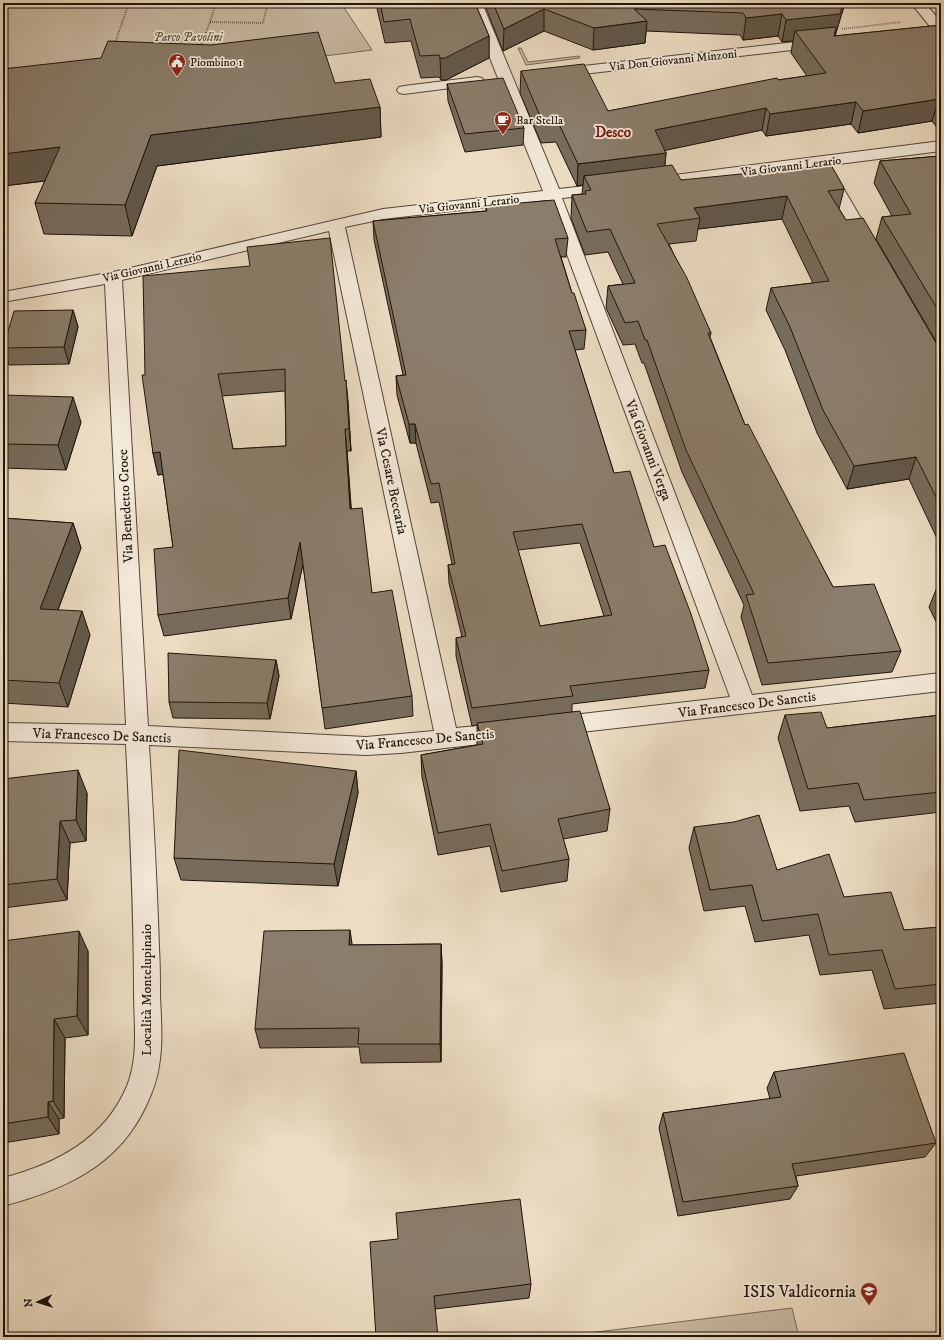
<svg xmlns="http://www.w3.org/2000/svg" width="944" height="1340" font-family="'IM FELL DW Pica',serif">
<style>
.green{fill:#cabba5;stroke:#746858}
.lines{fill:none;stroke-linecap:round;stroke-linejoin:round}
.minor-casing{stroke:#524639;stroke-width:2}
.path{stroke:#1e140b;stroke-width:2;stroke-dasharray:0.5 1.5;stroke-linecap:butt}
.minor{fill:#f3e9d9;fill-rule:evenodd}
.wall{fill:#776c5c;stroke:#1e140b;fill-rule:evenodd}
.shaded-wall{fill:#61584b;stroke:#1e140b}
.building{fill:#8a7d6b;stroke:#1e140b;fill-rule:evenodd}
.labels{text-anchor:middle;stroke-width:3.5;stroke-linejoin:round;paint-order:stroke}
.far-park-label{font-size:12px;font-style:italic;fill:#5a4e41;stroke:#f3e9d9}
.far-street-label{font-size:12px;fill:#1e140b;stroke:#f3e9d9}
.far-poi-label{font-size:12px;fill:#1e140b;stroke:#f3e9d9;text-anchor:start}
.street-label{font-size:14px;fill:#1e140b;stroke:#f3e9d9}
.far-district-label{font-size:15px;font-weight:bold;fill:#7a1f14;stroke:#f3e9d9}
.near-poi-label{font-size:17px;fill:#1e140b;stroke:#f3e9d9;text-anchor:end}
</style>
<rect width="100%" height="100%" fill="#edddc4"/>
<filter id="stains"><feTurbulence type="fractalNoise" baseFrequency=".005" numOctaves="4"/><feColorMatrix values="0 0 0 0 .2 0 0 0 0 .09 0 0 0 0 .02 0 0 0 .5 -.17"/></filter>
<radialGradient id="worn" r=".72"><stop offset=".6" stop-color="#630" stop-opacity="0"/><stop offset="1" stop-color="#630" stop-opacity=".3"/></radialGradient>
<path class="green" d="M3 3H341L372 50 205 71 3 68Z
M518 48H521L528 62 579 56 580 58 526 65Z
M792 1308 799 1337H556Z"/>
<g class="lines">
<defs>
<path id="minor" d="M468 3H482L559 189 611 183 617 185 619 188 617 191 611 193 562 198 752 695 941 673V691L555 735 547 733 544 726 547 719 555 717 730 697 547 200 383 219 345 227 456 728 507 723 515 725 518 732 515 739 507 741 401 753 366 755 149 745C153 812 157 880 159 948 160 964 160 980 160 996 161 1019 163 1043 159 1066 157 1080 152 1093 146 1106 118 1166 64 1190 3 1206V1178C56 1164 105 1139 127 1086 139 1057 134 1023 134 993 134 910 130 827 126 744L3 741V723L126 725 105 284 3 302V292L113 272 383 209 543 191ZM329 231 434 731 366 737 148 726 122 280Z
M911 3H925L941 22V35L936 34Z
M821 39 826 40 828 43 826 46 557 77 552 76 550 73 552 70 557 69Z
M477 77 482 78 484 81 482 84 404 94 399 93 397 90 399 87 404 86Z
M941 141V151L651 188 645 186 643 183 645 180 651 178Z
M826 167 832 169 834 172 877 246 875 250 869 251 863 250 861 246 818 172 820 169Z"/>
</defs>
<use href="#minor" class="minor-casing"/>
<path class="path" d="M3 4 9 3
M210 22 216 3
M842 29 901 22
M115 43 129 3
M201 46 210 22 263 23 268 3"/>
<use href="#minor" class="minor"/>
</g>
<path class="wall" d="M359 3H475L489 36V58L446 80H441L439 77 421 78 411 41 385 43 376 4 360 6Z
M484 3H845L835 36 941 25V133L932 121 858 133 851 124 766 136 762 130 665 150 666 153 665 165 681 180 844 189 839 209 846 220 940 348 876 239 882 217 892 216 874 183 880 161 941 156V547L909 479 847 489 817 433 785 350 766 310 771 288 813 283 782 219 698 229 696 241 669 244 711 333 710 337 745 425 833 587 901 651 892 672 762 685 741 617 744 605 682 472 644 363H642L635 344 623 345 606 308 608 286 623 284 608 252 585 255 571 218 572 195 582 194 583 185 577 186 556 142 541 143 520 93 521 71 608 111 778 80 807 76 791 53 793 41 782 42 778 36 743 40 740 35 646 31 645 43 593 50 544 31 503 51Z
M3 69 335 83 380 107 381 137 157 166 132 236 44 234 35 203 45 181 3 186Z
M447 84 524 128 523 145 465 152 448 101Z
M486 206 568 238 566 257H561L572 293 586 330 584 349 575 350 614 473 654 547 709 670 705 688 572 704V712L610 809 607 831 563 839 569 859 567 881 501 892 490 846 438 855 422 777 421 755 477 745V725L472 726 456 656V638L462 637 449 583 448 565 452 564 439 502 431 503 416 443H410L397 395 396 376 403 375 374 240 373 221 486 211ZM580 543 604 616 540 626 518 550Z
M250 266 345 381 348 402 351 451H347L351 509 372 593 412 696 413 716 325 729 303 564 291 619 164 636 158 615 173 547 163 474 158 475 153 453 145 375ZM285 391 286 446 233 449 222 396Z
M73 310 78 327 69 364 9 365 3 348Z
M3 395 81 422 66 470 3 468Z
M3 518 73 523 81 548 58 610 90 635 68 707 3 703Z
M938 585H941V632L929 607Z
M276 660 279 676 270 719 173 718 169 702Z
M785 715 827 728 941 715V812L855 822 849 806 800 811 778 738Z
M356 771 358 793 338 886 181 880 174 858Z
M3 779 87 793 86 841 70 843 67 900 3 908Z
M694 827 777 870 844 897 904 930 941 927V1003L884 1009 872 970 820 975 809 935 755 942 745 906 704 911 689 848Z
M3 941 88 951V1035L65 1038 64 1118 59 1119V1134L3 1143Z
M441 944 442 964 441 1062 361 1063 359 1047 260 1048 255 1029 352 945Z
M774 1072 936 1143 925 1157 796 1176 798 1186 790 1199 678 1216 659 1128 663 1113 770 1099 767 1088Z
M370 1242 531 1284 529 1298 435 1309Z"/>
<path class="shaded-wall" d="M843 3H845L835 36 795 31 793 41 782 42 786 20Z
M544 9V31L503 51 504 29Z
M782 14 778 36 743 40 746 18Z
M647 21 645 43 593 50 594 28Z
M489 36V58L446 80H441L440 58Z
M939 99 932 121 858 133 863 111Z
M856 102 851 124 766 136 770 114Z
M380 107 381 137 157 166 132 236 125 205 151 135Z
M766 108 762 130 653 153 655 130Z
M60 147 68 178 3 186V154Z
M666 153 664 175 584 176 583 185 577 186 578 164Z
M787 196 782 219 698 229 700 218 694 208Z
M73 310 78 327 69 364 64 347Z
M346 380 348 402 351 451 349 429Z
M73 397 81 422 66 470 58 445Z
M409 424H415L416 443H410Z
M345 429 347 451 353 531 350 509Z
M160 452 165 474 158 475 153 453Z
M916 457 909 479 847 489 854 466Z
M73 523 81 548 49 633 40 609Z
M300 542 303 564 291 619 288 598Z
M82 611 90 635 68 707 59 683Z
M276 660 279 676 270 719 267 703Z
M78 770 87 793 86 841 76 820Z
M356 771 358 793 338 886 334 864Z
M60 821 70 843 67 900 57 879Z
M350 930 353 950 349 945Z
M79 931 88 951V1035L77 1016Z
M441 944 442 964 441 1062 440 1044Z
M54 1019 65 1038 64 1118 53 1101Z
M48 1102 59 1119V1134L48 1117Z"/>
<path class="building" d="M380 3H475L489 36 445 58H440L439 55 420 56 410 19 384 22Z
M493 3H843L840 14 786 20 782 14 746 18 743 13 634 9 647 21 594 28 544 9 504 29Z
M941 25V102L939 99 863 111 856 102 770 114 766 108 655 130 666 153 578 164 557 120 542 121 521 71 584 64 608 111 777 78 778 80 826 73 795 31 836 27 834 36Z
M318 32 335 83 370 79 380 107 151 135 125 205 35 203 60 147 3 154V69L101 58 108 41 211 45Z
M503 78 524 128 465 134 447 84Z
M941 156V315L882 217 911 214 880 161Z
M672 165 681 180 831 165 843 186 844 189 828 191 846 220 863 218 938 346 941 349V507L916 457 854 466 823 410 790 327 771 288 829 281 787 196 694 208 700 218 657 224 687 278 711 333H708L745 425 748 424 833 587 874 584 901 651 768 663 746 595 754 594 686 450 647 340H645L638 321 625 323 608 286 635 283 610 229 587 232 572 195 586 194 585 191 591 190 584 176Z
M554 200 568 238 555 239 572 293H574L586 330 569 331 614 473 630 471 654 547 665 545 691 614 709 670 570 686 573 696 472 708 456 638 466 636 448 565 455 564 439 483 431 484 415 424H409L396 376 406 375 373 221 487 211 486 206ZM582 524 612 615 540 626 513 532Z
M330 238 345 381 346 380 349 429H345L350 509 362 508 372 593 392 590 412 696 322 708 300 542 288 598 158 615 154 549 173 547 160 452 153 453 142 375H145L143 276 250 266 247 247ZM285 369 286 446 233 449 218 374Z
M73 310 64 347 3 348 14 311Z
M3 395 73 397 58 445 3 444Z
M3 518 73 523 40 609 82 611 59 683 3 680Z
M938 585H941V592Z
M168 653 276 660 267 703 169 702Z
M580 711 610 809 558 819 569 859 502 871 490 824 438 833 421 755 483 744 477 723Z
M821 712 827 728 941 715V792L864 800 858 783 808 789 785 715Z
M179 750 356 771 334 864 174 858Z
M78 770 76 820 60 821 57 879 3 885V779Z
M759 815 777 870 829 854 844 897 891 892 904 930 941 927V984L895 989 882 950 829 955 818 914 762 921 752 885 710 890 694 827 734 822Z
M350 930 349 945 441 944 440 1044H358L359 1028 255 1029 264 931Z
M79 931 77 1016 54 1019 53 1101 48 1102V1117L3 1124V941Z
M904 1053 936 1143 792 1164 798 1186 683 1202 663 1113 781 1097 774 1072Z
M520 1199 531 1284 434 1296 438 1337H376L370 1242 398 1239 396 1213Z"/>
<defs>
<symbol id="civic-pin" viewBox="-11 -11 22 30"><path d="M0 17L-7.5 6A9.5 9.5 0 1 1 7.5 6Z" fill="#8f2418" stroke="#f3e9d9"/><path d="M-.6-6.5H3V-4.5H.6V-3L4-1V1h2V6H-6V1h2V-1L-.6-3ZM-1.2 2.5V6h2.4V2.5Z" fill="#fff"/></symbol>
<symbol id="cafe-pin" viewBox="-11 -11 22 30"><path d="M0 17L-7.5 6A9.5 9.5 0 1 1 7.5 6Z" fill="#8f2418" stroke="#f3e9d9"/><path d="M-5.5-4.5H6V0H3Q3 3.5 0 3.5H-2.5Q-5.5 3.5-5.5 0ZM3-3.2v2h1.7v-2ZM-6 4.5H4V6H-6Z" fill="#fff"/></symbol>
<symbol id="school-pin" viewBox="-11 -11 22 30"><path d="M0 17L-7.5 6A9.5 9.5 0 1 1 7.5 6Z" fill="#8f2418" stroke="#f3e9d9"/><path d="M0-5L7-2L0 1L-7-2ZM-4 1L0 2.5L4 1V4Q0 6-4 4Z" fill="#fff"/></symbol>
</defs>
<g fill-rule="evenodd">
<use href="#civic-pin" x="167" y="52" width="20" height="27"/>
<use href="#cafe-pin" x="493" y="110" width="20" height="27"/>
<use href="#school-pin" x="859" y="1281" width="20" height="27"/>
</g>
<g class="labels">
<g class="far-park-label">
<text x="188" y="41">Parco Pavolini</text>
</g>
<g class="far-street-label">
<text transform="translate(673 60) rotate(-6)" y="4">Via Don Giovanni Minzoni</text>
<text transform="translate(791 166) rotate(-7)" y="4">Via Giovanni Lerario</text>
<text transform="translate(469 204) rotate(-6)" y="4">Via Giovanni Lerario</text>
<text transform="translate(152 267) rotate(-13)" y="4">Via Giovanni Lerario</text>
</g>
<g class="far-poi-label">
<text x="190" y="66">Piombino 1</text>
<text x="516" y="124">Bar Stella</text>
</g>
<g class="street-label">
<text transform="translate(649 450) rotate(69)" y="5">Via Giovanni Verga</text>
<text transform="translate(392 481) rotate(78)" y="5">Via Cesare Beccaria</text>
<text transform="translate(125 506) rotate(-93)" y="5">Via Benedetto Croce</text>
<text transform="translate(747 704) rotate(-7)" y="5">Via Francesco De Sanctis</text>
<text transform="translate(102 735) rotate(2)" y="5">Via Francesco De Sanctis</text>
<text transform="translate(425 739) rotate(-5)" y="5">Via Francesco De Sanctis</text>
<text transform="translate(146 990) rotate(-90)" y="5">Località Montelupinaio</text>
</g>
<g class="far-district-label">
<text x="613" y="137">Desco</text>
</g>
<g class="near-poi-label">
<text x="856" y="1297">ISIS Valdicornia</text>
</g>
</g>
<rect width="944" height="1340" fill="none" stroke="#edddc4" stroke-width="16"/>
<rect x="4" y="4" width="936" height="1332" fill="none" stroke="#1e140b" stroke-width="2"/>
<rect x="8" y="8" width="928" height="1324" fill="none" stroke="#1e140b"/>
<g transform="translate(38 1302) rotate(266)" stroke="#f3e9d9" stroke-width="3" paint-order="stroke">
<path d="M0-3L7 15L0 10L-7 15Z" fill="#1e140b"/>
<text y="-6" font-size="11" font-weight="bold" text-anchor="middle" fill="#1e140b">N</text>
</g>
<rect width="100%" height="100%" filter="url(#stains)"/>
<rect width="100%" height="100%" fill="url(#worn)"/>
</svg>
